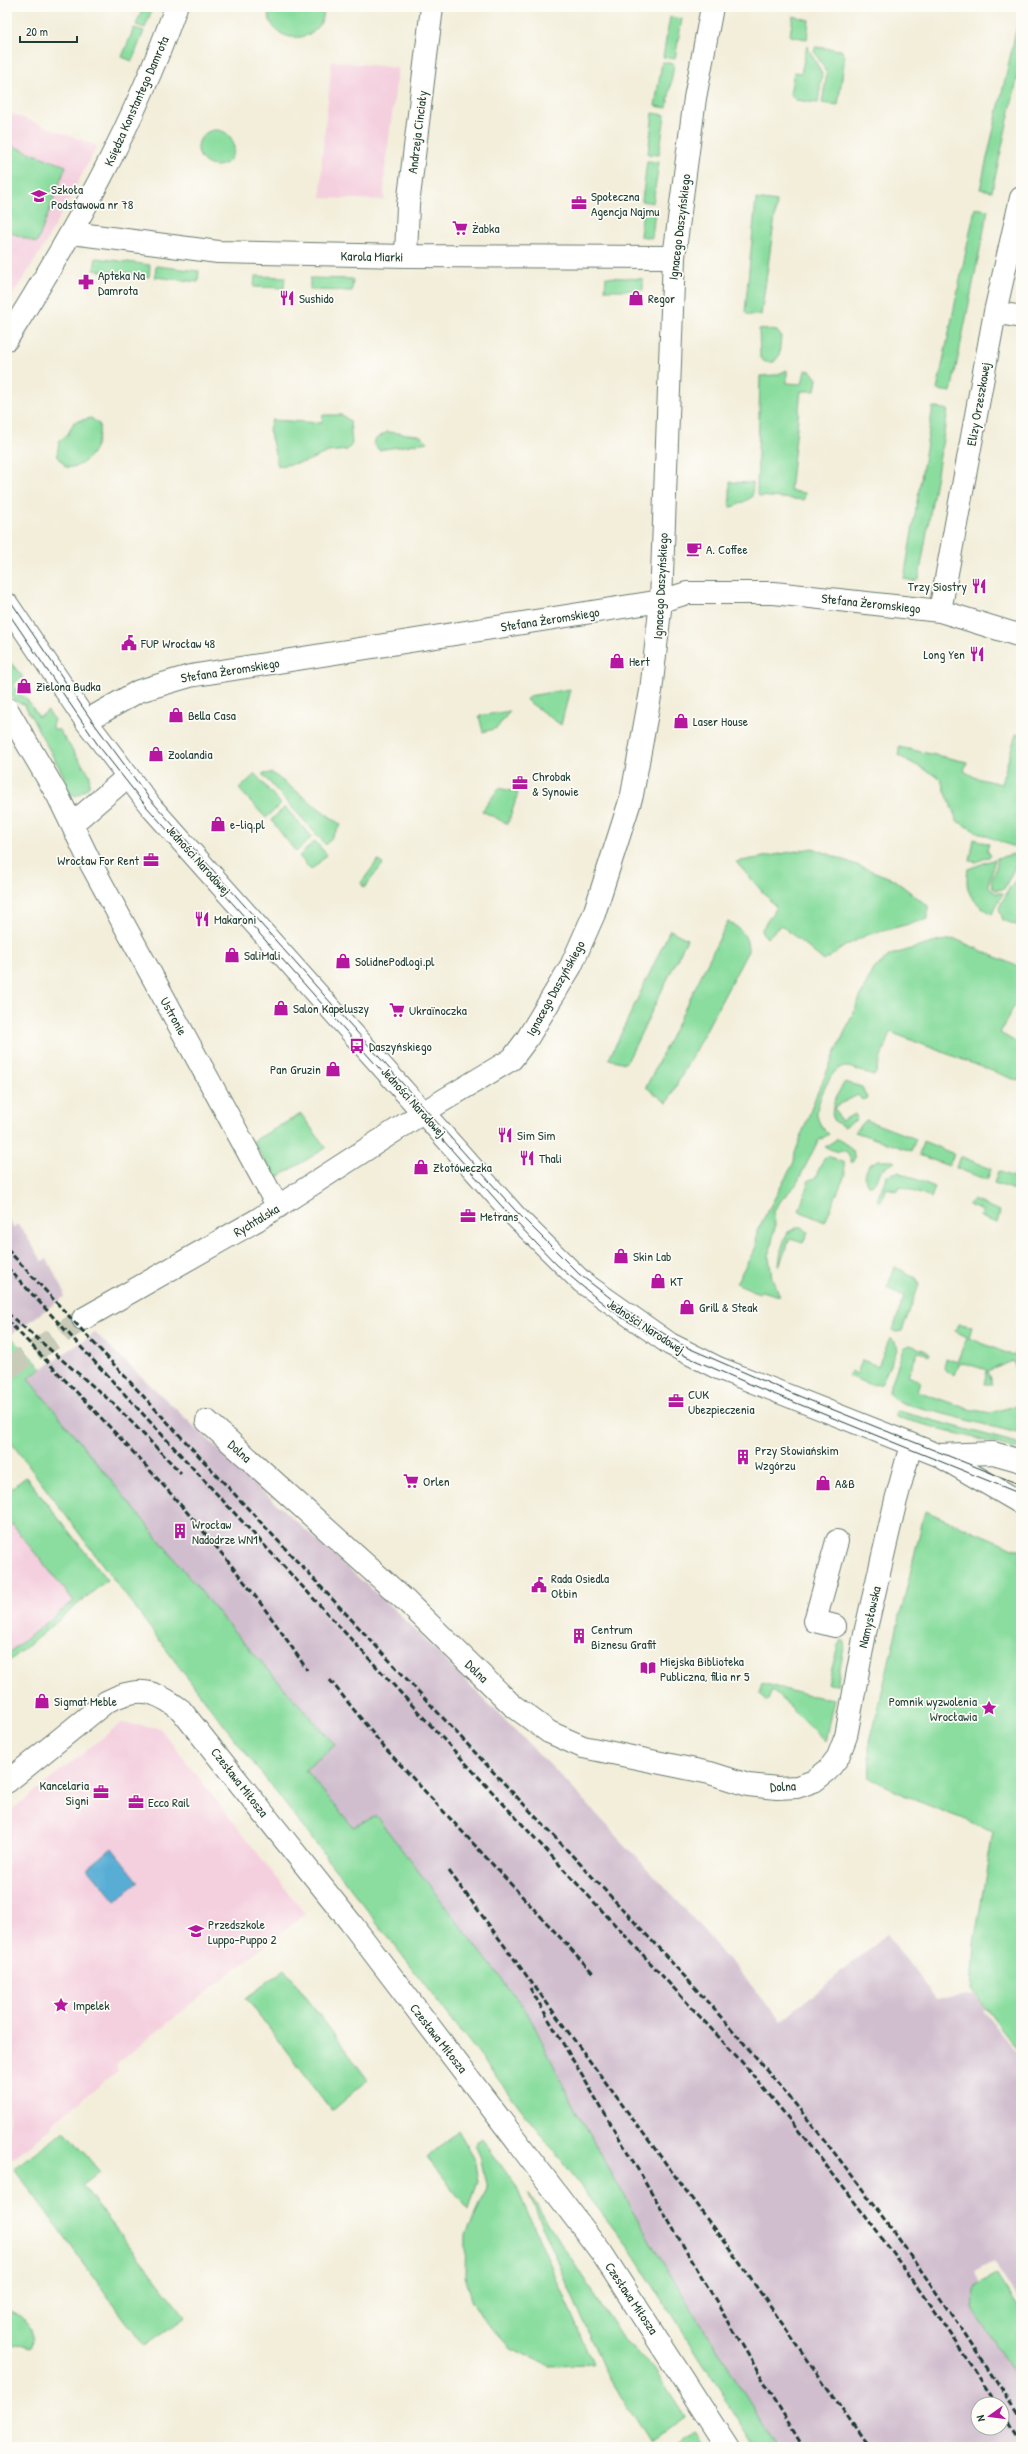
<svg xmlns="http://www.w3.org/2000/svg" width="1028" height="2454" font-family="'Patrick Hand',sans-serif">
<style>
.built{fill:#f4cfde}
.industrial{fill:#d0bdce;fill-rule:evenodd}
.green{fill:#8add9f;stroke:#548d6a}
.water{fill:#59add5;stroke:#3c7584}
.lines{fill:none;stroke-linecap:round;stroke-linejoin:round}
.minor-tunnel{stroke:#c9cbb9;stroke-width:22;stroke-dasharray:22 11;stroke-linecap:butt}
.minor-casing{stroke:#697b6e;stroke-width:24}
.minor{stroke:#fff;stroke-width:22}
.tram{stroke:#1f3d34;stroke-width:1}
.rail{stroke:#1f3d34;stroke-width:3;stroke-dasharray:6 3;stroke-linecap:butt}
.labels{text-anchor:middle;stroke-width:3.5;stroke-linejoin:round;paint-order:stroke}
.street-label{font-size:13px;fill:#1f3d34;stroke:#fdfcf7}
.poi-label{font-size:13px;fill:#1f3d34;stroke:#fdfcf7;text-anchor:start}
</style>
<rect width="100%" height="100%" fill="#fdfcf7"/>
<filter id="ink" filterUnits="userSpaceOnUse"><feTurbulence type="fractalNoise" baseFrequency=".025" numOctaves="2"/><feDisplacementMap in="SourceGraphic" scale="8" xChannelSelector="R" yChannelSelector="G"/><feConvolveMatrix kernelMatrix="1 2 1 2 8 2 1 2 1" color-interpolation-filters="sRGB"/></filter>
<filter id="wash" filterUnits="userSpaceOnUse"><feTurbulence type="fractalNoise" baseFrequency=".012" numOctaves="4" result="noise"/><feDisplacementMap in="SourceGraphic" scale="16" xChannelSelector="R" yChannelSelector="G"/><feGaussianBlur stdDeviation="0.9" result="paint"/><feColorMatrix in="noise" values="0 0 0 0 0 0 0 0 0 0 0 0 0 0 0 0 0 1.4 0 .05"/><feComposite in="paint" operator="in"/></filter>
<g filter="url(#wash)">
<rect width="100%" height="100%" fill="#f3eeda"/>
<path class="built" d="M332 61 398 68 385 170 384 200 321 198 322 157Z
M7 112 97 146 44 246 7 304Z
M26 1477 107 1580 7 1663V1492Z
M121 1723 160 1728 305 1914 144 2042 116 2065 118 2071 56 2120 49 2131 9 2161 7 1814Z"/>
<path class="industrial" d="M7 1217 13 1227 19 1224 42 1261 47 1259 64 1291V1297L9 1336 7 1333Z
M95 1333 278 1505 401 1616 563 1778 683 1907 782 2021 887 1934 936 2000 974 1994 985 2009 983 2011 1021 2059V2305L993 2261 974 2271 980 2283 976 2286 972 2309 1021 2384V2447H777L657 2253 575 2109 529 2015 377 1817 353 1827 305 1770 335 1745 224 1620 28 1378ZM978 2404H1002V2428H978Z"/>
<path class="green" d="M143 7H153L145 28 136 25Z
M268 7H324C325 48 266 47 268 7Z
M1021 9V62L992 191 980 189Z
M793 16 809 20 807 39 790 36Z
M670 17 682 19 675 59 663 57Z
M134 28 144 31 132 61 122 57Z
M807 46 822 74 818 103 796 100 790 94 794 72 801 73Z
M815 47 841 50 845 56 838 105 822 103 827 73 814 51Z
M662 62 674 64 667 108 655 106Z
M653 113 665 115 659 155 648 154Z
M198 148a18 18 0 1 1 36 0a18 18 0 1 1-36 0Z
M7 144 66 166 37 243 7 231Z
M647 161 659 162 653 203 642 201Z
M756 199 777 202 761 315H748L745 312Z
M975 208 988 210 951 392 937 390Z
M643 209 655 210 652 238 640 236Z
M96 258 150 265 149 277 94 270Z
M156 266 199 271 198 282 155 277Z
M255 276 285 277 284 288 254 287Z
M606 277 643 279V290H605Z
M310 278 353 279 352 291 310 290Z
M759 329 777 331 781 336 779 356 774 362H765L760 358Z
M787 370V383L802 384 805 370 811 371 817 379 815 391H801L790 491 805 493 804 500 759 496 757 493 760 376 776 375Z
M933 407 948 410 919 578 914 581 904 579Z
M323 415H342L350 421 352 444 347 450 328 452 305 462 278 466 269 429 272 420 322 423Z
M91 418 99 424C102 443 87 470 66 467L57 455 59 441 68 434 74 422Z
M387 432 419 435 428 442 379 450 373 443 376 439Z
M730 482 753 483 752 497 736 506 730 507Z
M10 662 23 677 13 684 21 696 25 697 39 717 48 711 54 720 52 725 55 731 58 729 90 775 89 787 76 796 70 793 65 784 66 780 24 704 14 701 7 689V663Z
M570 689 561 725 526 700 529 696Z
M510 711 497 728 483 732 479 716Z
M1016 734 1021 735V837L1014 847 975 831 957 821 940 778 899 756V747L967 762 964 771 976 778 1001 784Z
M272 773 341 825 326 845 262 774Z
M255 774 281 804 266 818 239 789Z
M499 788 518 793 508 824 482 811Z
M285 807 312 837 296 852 271 820Z
M974 839 989 844 987 850 991 856 976 862 970 861Z
M315 841 327 855 311 870 299 856Z
M813 848 893 879 928 906V919L867 935 845 946 824 961 781 925 767 938 761 931 776 907 736 862Z
M1014 854 1021 857V865L1015 867 1004 889 995 890C985 880 999 870 997 858Z
M995 859 988 885 995 893H1003L992 914C972 901 964 894 968 869Z
M378 860 383 864 364 888 361 883Z
M1018 879 1021 881V927L1003 920 999 908 1010 887Z
M728 921C741 929 748 935 748 951L667 1103 646 1087Z
M670 930 687 939 628 1060 625 1063 609 1059Z
M955 939 1021 968V993L1000 1033 1021 1045V1082L890 1032 875 1075 873 1076C864 1073 853 1066 843 1067 831 1068 819 1099 817 1110 816 1120 822 1128 829 1134L818 1141 796 1185 782 1199 774 1211 775 1227 769 1257 772 1278 780 1296 761 1291 759 1293 736 1283 756 1247 757 1231 794 1162 795 1153 816 1096 872 971 890 955 940 941Z
M845 1082 862 1087 867 1098 862 1100 858 1095 834 1107 841 1121 855 1114 857 1118 856 1120 844 1127 833 1120C830 1107 837 1093 845 1082Z
M301 1114 326 1148 275 1179 253 1141Z
M866 1120 916 1139 911 1151 855 1132Z
M837 1139C845 1143 860 1152 852 1163L847 1152 841 1150 837 1152 825 1147Z
M923 1141 954 1154 949 1166 919 1155Z
M828 1156 844 1163 845 1175 825 1222 799 1211 809 1180 815 1178 824 1158Z
M960 1156 991 1169 987 1180 956 1168Z
M878 1160H889L895 1162 883 1169 872 1186 867 1184 864 1176 869 1165Z
M998 1171 1021 1180V1192L994 1183Z
M898 1172 935 1187 931 1198 899 1186 897 1191 887 1188 881 1202 877 1200 887 1175Z
M973 1200 1000 1211 997 1223 980 1217 983 1211 968 1205Z
M796 1228H803L808 1232 803 1243 790 1239 779 1266C780 1253 782 1244 788 1232Z
M895 1267 916 1278 919 1285 902 1331 896 1332 893 1330 904 1296 887 1288Z
M958 1324 972 1326 969 1338 1014 1356 1019 1345 1021 1346V1373L1018 1375 1013 1361 988 1371 993 1384H984L987 1370 960 1362 955 1375 947 1372 944 1368 946 1358 957 1362 967 1337 955 1331Z
M7 1333 42 1368 28 1378 224 1620 335 1745 305 1770 353 1827 376 1816 529 2015 575 2109 657 2253 777 2447H756L631 2251 183 1672 7 1437Z
M890 1338 895 1342 897 1350 881 1384 871 1385 849 1376 851 1371 857 1374 862 1360 878 1366Z
M910 1345 929 1352 930 1355 918 1352 908 1376 920 1381 917 1391 968 1409 991 1413 1021 1404V1434L898 1402 888 1393 904 1348Z
M898 1411 1017 1443 1018 1447 1016 1449 896 1417 895 1412Z
M26 1477 107 1580 7 1663V1654L74 1601 10 1522 7 1524V1492Z
M925 1511 1021 1551V2055L971 1989 974 1944 993 1831 907 1797 870 1778 869 1746Z
M842 1640 845 1642 837 1685 828 1684 838 1645Z
M762 1683 806 1695 834 1699 825 1741 772 1690 767 1701 759 1694Z
M285 1969 368 2080 332 2111 246 1998Z
M65 2130 100 2172 82 2186 186 2317 144 2346 14 2168Z
M458 2130 474 2158 478 2181 469 2210 427 2158Z
M482 2139 516 2186 593 2364 549 2365 510 2348 481 2316 472 2300 465 2276 466 2235 487 2189 480 2155 475 2144Z
M528 2192 624 2341 652 2366 685 2417 649 2442 604 2369Z
M996 2274 1021 2313V2384L972 2309 976 2285Z
M7 2310C21 2312 39 2332 31 2347L23 2345 7 2348Z
M695 2432 704 2447H671Z"/>
<path class="water" d="M112 1848 139 1882 115 1901 88 1868Z"/>
</g>
<g filter="url(#ink)">
<g class="lines">
<path class="minor-tunnel" d="M7 1369 83 1319"/>
<defs>
<path id="minor" d="M72 233 218 252 406 256 674 257
M406 256 408 205 432 7
M995 312 1021 317
M7 339C75 231 133 127 176 7
M7 604 86 721 152 808 516 1217 582 1282 670 1344 718 1368 938 1455 1021 1503
M940 611 995 312 1021 198
M7 709 58 796 91 864 278 1207
M86 721 139 691 190 676 661 601 687 593H774L940 611 1021 636
M72 824 127 777
M83 1319 257 1220 424 1112 512 1059 527 1039 571 966 594 914 632 795 651 691 661 601 674 257 695 98 712 7
M207 1421 407 1602 512 1705 549 1732 583 1747 710 1773 748 1785 777 1788 797 1787 814 1781 828 1770 838 1757 846 1736 865 1633 896 1500 911 1445
M938 1455 993 1453 1021 1461
M835 1626 815 1621 837 1541
M7 1782 106 1702C138 1686 154 1689 181 1710L351 1923 601 2252 727 2447"/>
</defs>
<use href="#minor" class="minor-casing"/>
<use href="#minor" class="minor"/>
<path class="tram" d="M7 596 90 718 149 798 514 1209 579 1274 630 1313 686 1347 794 1394 1021 1485
M7 611 98 745 146 806 514 1220 557 1265 595 1297 621 1317 683 1355 759 1388 1021 1494"/>
<path class="rail" d="M7 1249C160 1415 315 1580 469 1746 596 1882 729 2016 843 2164 907 2246 964 2333 1021 2420
M7 1267 741 2061C833 2170 919 2283 996 2404
M7 1313 114 1404 181 1473
M7 1320C114 1431 223 1540 307 1670
M330 1680 383 1746 594 1974
M449 1871 741 2265 869 2447
M530 1988 803 2447
M1002 2414 1021 2443"/>
</g>
</g>
<defs>
<symbol id="school-bare" viewBox="-9 -9 18 18"><path d="M0-5L7-2L0 1L-7-2ZM-4 1L0 2.5L4 1V4Q0 6-4 4Z" fill="#b5179e" stroke="#fdfcf7" stroke-width="2.5" paint-order="stroke"/></symbol>
<symbol id="office-bare" viewBox="-9 -9 18 18"><path d="M-6-3h4V-5.5h4V-3h4V5H-6ZM-1-4.5V-3h2v-1.5ZM-6 0V1H6V0Z" fill="#b5179e" stroke="#fdfcf7" stroke-width="2.5" paint-order="stroke"/></symbol>
<symbol id="supermarket-bare" viewBox="-9 -9 18 18"><path d="M-6-5.5h2.5l.6 2H6L4.5 2H-2.5L-4.4-4H-6ZM-1.5 3.2a1.3 1.3 0 1 0 .1 0ZM3 3.2a1.3 1.3 0 1 0 .1 0Z" fill="#b5179e" stroke="#fdfcf7" stroke-width="2.5" paint-order="stroke"/></symbol>
<symbol id="pharmacy-bare" viewBox="-9 -9 18 18"><path d="M-2-6h4v4h4v4h-4v4h-4v-4h-4v-4h4Z" fill="#b5179e" stroke="#fdfcf7" stroke-width="2.5" paint-order="stroke"/></symbol>
<symbol id="restaurant-bare" viewBox="-9 -9 18 18"><path d="M-5-6h1v4h1v-4h1v4h1v-4h1v5L-1.5 .5V6h-2V.5L-5-1ZM5-6V6H3V1.5H1.5Q1.5-4 5-6Z" fill="#b5179e" stroke="#fdfcf7" stroke-width="2.5" paint-order="stroke"/></symbol>
<symbol id="shop-bare" viewBox="-9 -9 18 18"><path d="M-5-2.5h2.3a2.7 3.5 0 0 1 5.4 0H5L5.5 6h-11ZM-1.5-2.5h3a1.5 2.3 0 0 0-3 0Z" fill="#b5179e" stroke="#fdfcf7" stroke-width="2.5" paint-order="stroke"/></symbol>
<symbol id="cafe-bare" viewBox="-9 -9 18 18"><path d="M-5.5-4.5H6V0H3Q3 3.5 0 3.5H-2.5Q-5.5 3.5-5.5 0ZM3-3.2v2h1.7v-2ZM-6 4.5H4V6H-6Z" fill="#b5179e" stroke="#fdfcf7" stroke-width="2.5" paint-order="stroke"/></symbol>
<symbol id="civic-bare" viewBox="-9 -9 18 18"><path d="M-.6-6.5H3V-4.5H.6V-3L4-1V1h2V6H-6V1h2V-1L-.6-3ZM-1.2 2.5V6h2.4V2.5Z" fill="#b5179e" stroke="#fdfcf7" stroke-width="2.5" paint-order="stroke"/></symbol>
<symbol id="bus-bare" viewBox="-9 -9 18 18"><path d="M-5-6H5V4H4V6H2V4H-2V6H-4V4H-5ZM-3.5-4V0h7V-4ZM-3.5 1.2v1.5H-2V1.2ZM2 1.2v1.5H3.5V1.2Z" fill="#b5179e" stroke="#fdfcf7" stroke-width="2.5" paint-order="stroke"/></symbol>
<symbol id="building-bare" viewBox="-9 -9 18 18"><path d="M-4-6H4V6H1V3H-1V6H-4ZM-2.5-4.3h1.7v1.8h-1.7ZM.8-4.3h1.7v1.8H.8ZM-2.5-1h1.7V.8h-1.7ZM.8-1h1.7V.8H.8Z" fill="#b5179e" stroke="#fdfcf7" stroke-width="2.5" paint-order="stroke"/></symbol>
<symbol id="library-bare" viewBox="-9 -9 18 18"><path d="M-6-4Q-3-5.5-.7-3.5V5Q-3 3-6 4ZM6-4Q3-5.5 .7-3.5V5Q3 3 6 4Z" fill="#b5179e" stroke="#fdfcf7" stroke-width="2.5" paint-order="stroke"/></symbol>
<symbol id="sight-bare" viewBox="-9 -9 18 18"><path d="M0-6L1.8-2.2L6-1.7L2.9 1.2L3.7 5.4L0 3.3L-3.7 5.4L-2.9 1.2L-6-1.7L-1.8-2.2Z" fill="#b5179e" stroke="#fdfcf7" stroke-width="2.5" paint-order="stroke"/></symbol>
</defs>
<g fill-rule="evenodd">
<use href="#school-bare" x="28" y="185" width="22" height="22"/>
<use href="#office-bare" x="568" y="192" width="22" height="22"/>
<use href="#supermarket-bare" x="449" y="217" width="22" height="22"/>
<use href="#pharmacy-bare" x="75" y="271" width="22" height="22"/>
<use href="#restaurant-bare" x="276" y="287" width="22" height="22"/>
<use href="#shop-bare" x="625" y="287" width="22" height="22"/>
<use href="#cafe-bare" x="683" y="538" width="22" height="22"/>
<use href="#restaurant-bare" x="968" y="575" width="22" height="22"/>
<use href="#civic-bare" x="118" y="632" width="22" height="22"/>
<use href="#restaurant-bare" x="966" y="643" width="22" height="22"/>
<use href="#shop-bare" x="606" y="650" width="22" height="22"/>
<use href="#shop-bare" x="13" y="675" width="22" height="22"/>
<use href="#shop-bare" x="165" y="704" width="22" height="22"/>
<use href="#shop-bare" x="670" y="710" width="22" height="22"/>
<use href="#shop-bare" x="145" y="743" width="22" height="22"/>
<use href="#office-bare" x="509" y="772" width="22" height="22"/>
<use href="#shop-bare" x="207" y="813" width="22" height="22"/>
<use href="#office-bare" x="140" y="849" width="22" height="22"/>
<use href="#restaurant-bare" x="191" y="908" width="22" height="22"/>
<use href="#shop-bare" x="221" y="944" width="22" height="22"/>
<use href="#shop-bare" x="332" y="950" width="22" height="22"/>
<use href="#shop-bare" x="270" y="997" width="22" height="22"/>
<use href="#supermarket-bare" x="386" y="999" width="22" height="22"/>
<use href="#bus-bare" x="346" y="1035" width="22" height="22"/>
<use href="#shop-bare" x="322" y="1058" width="22" height="22"/>
<use href="#restaurant-bare" x="494" y="1124" width="22" height="22"/>
<use href="#restaurant-bare" x="516" y="1147" width="22" height="22"/>
<use href="#shop-bare" x="410" y="1156" width="22" height="22"/>
<use href="#office-bare" x="457" y="1205" width="22" height="22"/>
<use href="#shop-bare" x="610" y="1245" width="22" height="22"/>
<use href="#shop-bare" x="647" y="1270" width="22" height="22"/>
<use href="#shop-bare" x="676" y="1296" width="22" height="22"/>
<use href="#office-bare" x="665" y="1390" width="22" height="22"/>
<use href="#building-bare" x="732" y="1446" width="22" height="22"/>
<use href="#supermarket-bare" x="400" y="1470" width="22" height="22"/>
<use href="#shop-bare" x="812" y="1472" width="22" height="22"/>
<use href="#building-bare" x="169" y="1520" width="22" height="22"/>
<use href="#civic-bare" x="528" y="1574" width="22" height="22"/>
<use href="#building-bare" x="568" y="1625" width="22" height="22"/>
<use href="#library-bare" x="637" y="1657" width="22" height="22"/>
<use href="#shop-bare" x="31" y="1690" width="22" height="22"/>
<use href="#sight-bare" x="978" y="1697" width="22" height="22"/>
<use href="#office-bare" x="90" y="1781" width="22" height="22"/>
<use href="#office-bare" x="125" y="1791" width="22" height="22"/>
<use href="#school-bare" x="185" y="1920" width="22" height="22"/>
<use href="#sight-bare" x="50" y="1994" width="22" height="22"/>
</g>
<g class="labels">
<g class="street-label">
<text transform="translate(136 101) rotate(-66)" y="5">Księdza Konstantego Damrota</text>
<text transform="translate(417 132) rotate(-83)" y="5">Andrzeja Cinciały</text>
<text transform="translate(679 227) rotate(-83)" y="5">Ignacego Daszyńskiego</text>
<text transform="translate(372 256) rotate(1)" y="5">Karola Miarki</text>
<text transform="translate(978 404) rotate(-80)" y="5">Elizy Orzeszkowej</text>
<text transform="translate(660 586) rotate(-87)" y="5">Ignacego Daszyńskiego</text>
<text transform="translate(871 603) rotate(6)" y="5">Stefana Żeromskiego</text>
<text transform="translate(550 619) rotate(-9)" y="5">Stefana Żeromskiego</text>
<text transform="translate(230 670) rotate(-9)" y="5">Stefana Żeromskiego</text>
<text transform="translate(199 860) rotate(48)" y="5">Jedności Narodowej</text>
<text transform="translate(555 988) rotate(-61)" y="5">Ignacego Daszyńskiego</text>
<text transform="translate(174 1016) rotate(61)" y="5">Ustronie</text>
<text transform="translate(414 1102) rotate(48)" y="5">Jedności Narodowej</text>
<text transform="translate(256 1220) rotate(-31)" y="5">Rychtalska</text>
<text transform="translate(646 1326) rotate(33)" y="5">Jedności Narodowej</text>
<text transform="translate(240 1451) rotate(42)" y="5">Dolna</text>
<text transform="translate(869 1617) rotate(-77)" y="5">Namysłowska</text>
<text transform="translate(477 1671) rotate(44)" y="5">Dolna</text>
<text transform="translate(240 1782) rotate(52)" y="5">Czesława Miłosza</text>
<text transform="translate(783 1786) rotate(-3)" y="5">Dolna</text>
<text transform="translate(439 2038) rotate(52)" y="5">Czesława Miłosza</text>
<text transform="translate(632 2298) rotate(56)" y="5">Czesława Miłosza</text>
</g>
<g class="poi-label">
<text x="51" y="194">Szkoła<tspan x="51" dy="15">Podstawowa nr 78</tspan></text>
<text x="591" y="201">Społeczna<tspan x="591" dy="15">Agencja Najmu</tspan></text>
<text x="472" y="233">Żabka</text>
<text x="98" y="280">Apteka Na<tspan x="98" dy="15">Damrota</tspan></text>
<text x="299" y="303">Sushido</text>
<text x="648" y="303">Regor</text>
<text x="706" y="554">A. Coffee</text>
<text x="967" y="591" text-anchor="end">Trzy Siostry</text>
<text x="141" y="648">FUP Wrocław 48</text>
<text x="965" y="659" text-anchor="end">Long Yen</text>
<text x="629" y="666">Hert</text>
<text x="36" y="691">Zielona Budka</text>
<text x="188" y="720">Bella Casa</text>
<text x="693" y="726">Laser House</text>
<text x="168" y="759">Zoolandia</text>
<text x="532" y="781">Chrobak<tspan x="532" dy="15">&amp; Synowie</tspan></text>
<text x="230" y="829">e-liq.pl</text>
<text x="139" y="865" text-anchor="end">Wrocław For Rent</text>
<text x="214" y="924">Makaroni</text>
<text x="244" y="960">SaliMali</text>
<text x="355" y="966">SolidnePodlogi.pl</text>
<text x="293" y="1013">Salon Kapeluszy</text>
<text x="409" y="1015">Ukraïnoczka</text>
<text x="369" y="1051">Daszyńskiego</text>
<text x="321" y="1074" text-anchor="end">Pan Gruzin</text>
<text x="517" y="1140">Sim Sim</text>
<text x="539" y="1163">Thali</text>
<text x="433" y="1172">Złotóweczka</text>
<text x="480" y="1221">Metrans</text>
<text x="633" y="1261">Skin Lab</text>
<text x="670" y="1286">KT</text>
<text x="699" y="1312">Grill &amp; Steak</text>
<text x="688" y="1399">CUK<tspan x="688" dy="15">Ubezpieczenia</tspan></text>
<text x="755" y="1455">Przy Słowiańskim<tspan x="755" dy="15">Wzgórzu</tspan></text>
<text x="423" y="1486">Orlen</text>
<text x="835" y="1488">A&amp;B</text>
<text x="192" y="1529">Wrocław<tspan x="192" dy="15">Nadodrze WN1</tspan></text>
<text x="551" y="1583">Rada Osiedla<tspan x="551" dy="15">Ołbin</tspan></text>
<text x="591" y="1634">Centrum<tspan x="591" dy="15">Biznesu Grafit</tspan></text>
<text x="660" y="1666">Miejska Biblioteka<tspan x="660" dy="15">Publiczna, filia nr 5</tspan></text>
<text x="54" y="1706">Sigmat Meble</text>
<text x="977" y="1706" text-anchor="end">Pomnik wyzwolenia<tspan x="977" dy="15">Wrocławia</tspan></text>
<text x="89" y="1790" text-anchor="end">Kancelaria<tspan x="89" dy="15">Signi</tspan></text>
<text x="148" y="1807">Ecco Rail</text>
<text x="208" y="1929">Przedszkole<tspan x="208" dy="15">Luppo-Puppo 2</tspan></text>
<text x="73" y="2010">Impelek</text>
</g>
</g>
<rect width="1028" height="2454" fill="none" stroke="#fdfcf7" stroke-width="24"/>
<g transform="translate(990 2416) rotate(256)"><circle r="19" fill="#fdfcf7" stroke="#a4b0a9"/>
<path d="M0-3L7 15L0 10L-7 15Z" fill="#b5179e"/>
<text y="-6" font-size="11" font-weight="bold" text-anchor="middle" fill="#1f3d34">N</text>
</g>
<path d="M20 36v6h57v-6" fill="none" stroke="#1f3d34" stroke-width="2"/>
<text x="26" y="36" font-size="12" fill="#1f3d34" stroke="#fdfcf7" stroke-width="3" paint-order="stroke">20 m</text>
</svg>
